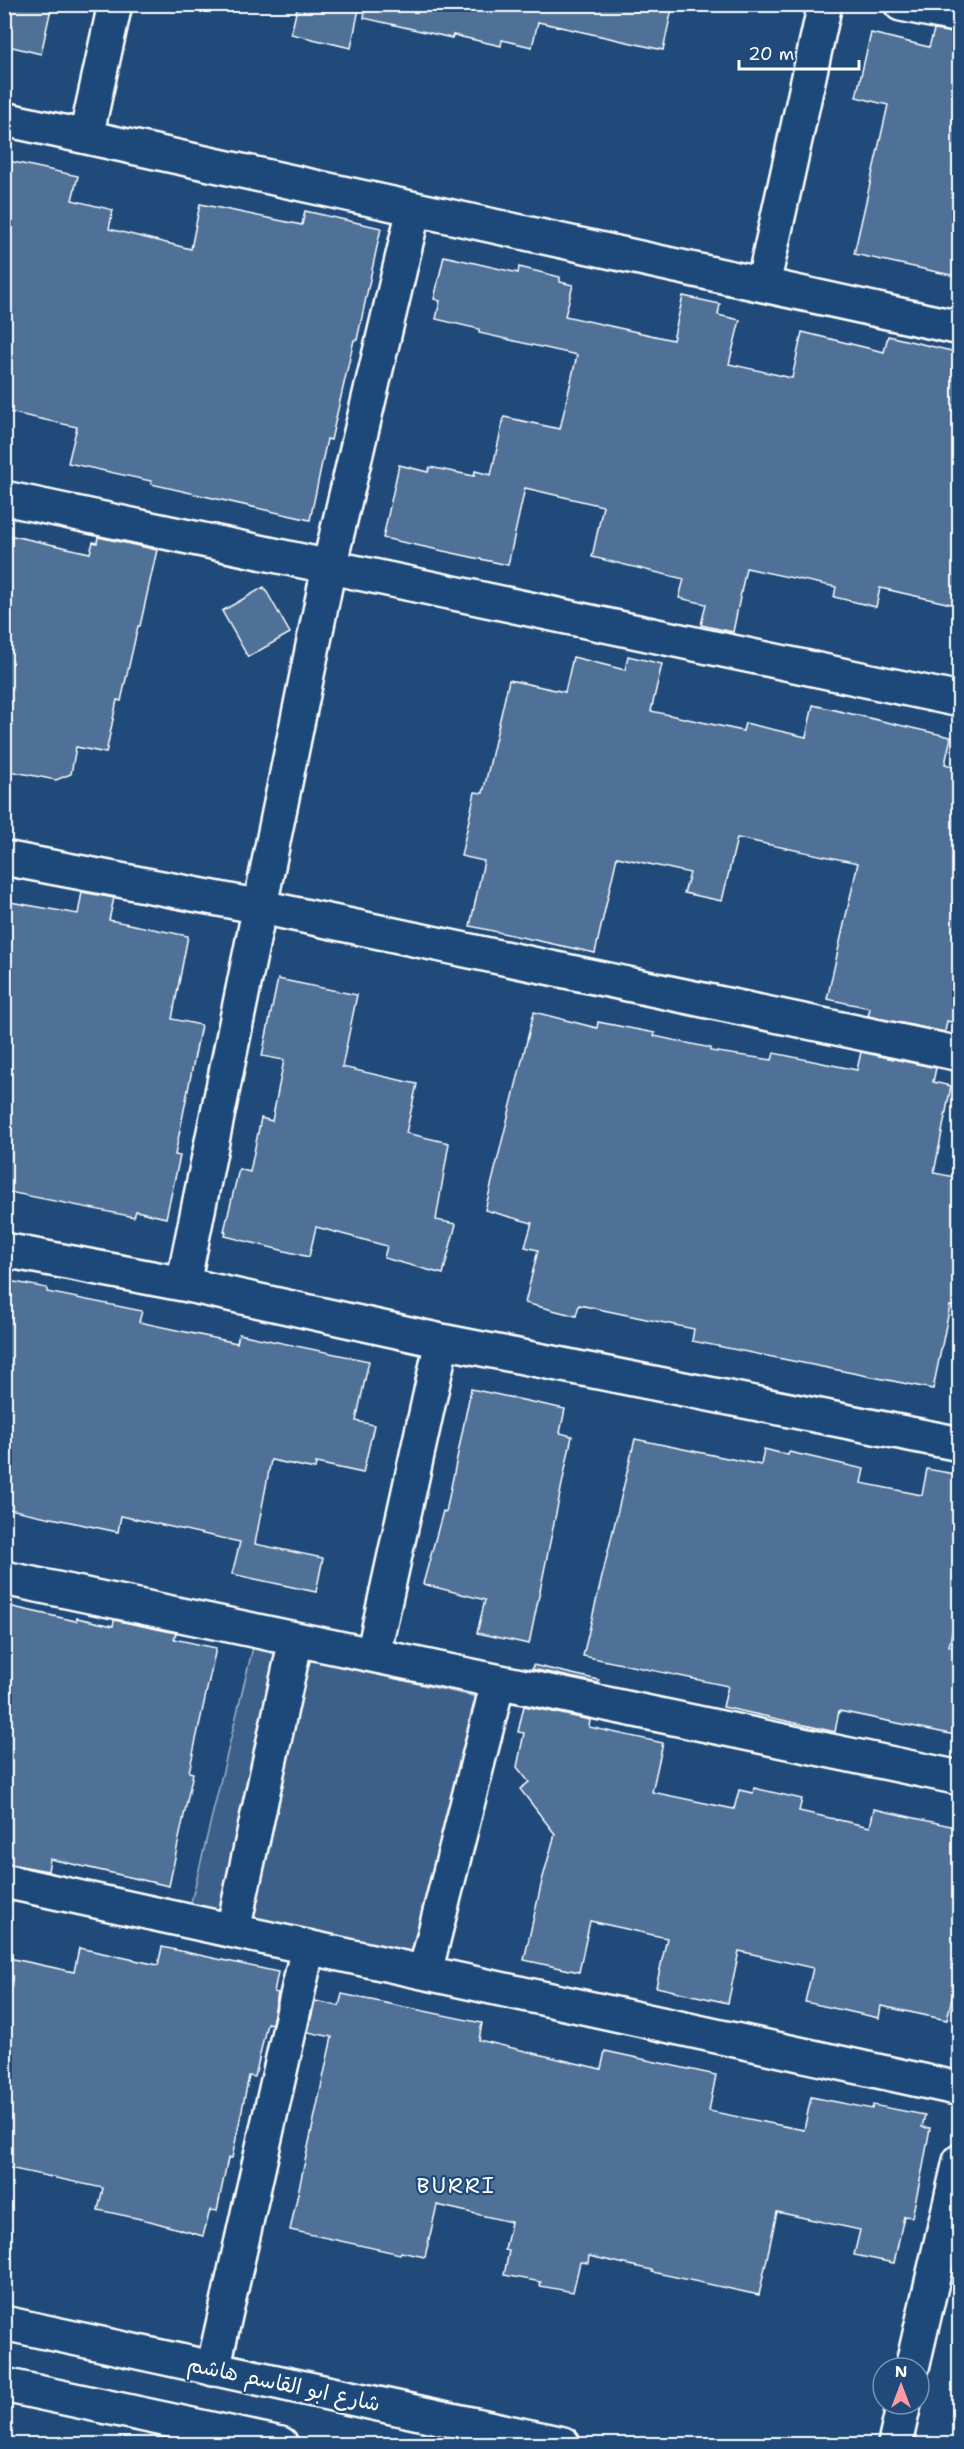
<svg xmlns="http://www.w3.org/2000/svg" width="964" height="2449" font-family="'Shantell Sans','Playpen Sans Arabic',sans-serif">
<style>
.green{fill:#3c618b;stroke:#9eb0c5;stroke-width:1.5}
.building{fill:#507197;stroke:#fff;stroke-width:1.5}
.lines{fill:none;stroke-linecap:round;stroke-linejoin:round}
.street-casing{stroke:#fff;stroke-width:38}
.primary-casing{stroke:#fff;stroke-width:38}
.street{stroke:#1f4a7a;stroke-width:33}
.primary{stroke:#1f4a7a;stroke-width:33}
.labels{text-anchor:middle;stroke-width:4.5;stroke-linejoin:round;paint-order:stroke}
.street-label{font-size:21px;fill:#fff;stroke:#1f4a7a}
.neighbourhood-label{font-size:22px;letter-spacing:1.5px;fill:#fff;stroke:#1f4a7a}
</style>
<rect width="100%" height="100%" fill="#1f4a7a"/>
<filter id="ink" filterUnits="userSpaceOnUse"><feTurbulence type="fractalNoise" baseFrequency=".0167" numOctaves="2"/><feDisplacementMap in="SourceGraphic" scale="12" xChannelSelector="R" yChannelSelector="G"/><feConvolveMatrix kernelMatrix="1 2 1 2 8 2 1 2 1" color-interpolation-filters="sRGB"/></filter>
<g filter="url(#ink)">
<path class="green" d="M253 1647 481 1698 419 1974 188 1915Z"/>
<path class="building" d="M4 4H52L41 54 4 45Z
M298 4H360L351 48 291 34Z
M366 4H673L663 50 538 22 532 47 502 40 501 46 453 35 452 38 364 18Z
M934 30 960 34V277L854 254 888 105 856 97 871 33 929 47Z
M4 160 78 176 72 200 113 210 109 229 191 249 200 204 302 225 305 211 381 228 357 340H354L331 440 327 439 310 520 151 484V481L68 463 77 427 4 411Z
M444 256 518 273 519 267 560 277V282L573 285 565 316 673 340 683 296 720 304 718 315 740 320 729 364 792 378 802 332 884 352 888 336 960 353V606L880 588 876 607 834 597 836 587 746 568 733 632 701 625 706 604 679 598 684 579 592 557 603 506 525 488 508 565 383 538 399 465 428 472 430 467 474 476 475 471 491 475 504 417 560 429 577 355 479 333V329L436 319 440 301 434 299Z
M4 534 90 553 93 542 97 543 98 537 157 550 140 626H138L121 701 117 700 106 753 76 747 71 774 56 780 4 770Z
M264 587 290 633 248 657 222 611Z
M628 656 662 664 651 711 743 731 745 723 806 737 813 705 951 737 945 764 960 768V1024L947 1021 945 1032 868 1016 870 1008 827 999 858 863 737 838 722 901 684 893 690 873 617 857 595 953 470 926 484 861 461 856 475 792 483 793 509 680 565 692 573 657 625 670Z
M82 892 114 898 109 920 188 936 172 1019 201 1025 175 1155 180 1156 166 1218 136 1211 134 1217 4 1191V901L78 914Z
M278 979 357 995 342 1067 417 1084 406 1133 449 1143 436 1220 456 1224 443 1274 384 1258 387 1246 316 1227 309 1257 225 1236 226 1232 224 1231 239 1169 250 1172 261 1118 272 1121 284 1060 262 1056Z
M534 1012 597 1028 598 1022 655 1033 654 1036 711 1048 710 1051 772 1060 774 1053 857 1070 861 1052 936 1068 933 1082 951 1086 934 1173 960 1178V1308L950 1306 933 1389 692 1341 694 1329 579 1305 576 1316 525 1303 538 1250 525 1247 532 1223 485 1210Z
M4 1280 47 1288V1292L142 1311 139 1322 237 1343 239 1334 369 1361 356 1421 374 1425 363 1473 316 1463 315 1469 271 1460 255 1544 323 1558 316 1592 232 1574 240 1542 121 1516 118 1532 4 1508Z
M471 1389 565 1409 560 1433 572 1436 529 1644 477 1633 485 1600 423 1584 443 1511 446 1512Z
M635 1439 761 1465 764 1449 788 1455 789 1452 864 1469 861 1483 922 1495 927 1469 960 1475V1599L949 1646 960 1648V1736L839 1711 835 1732 818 1728 723 1707 728 1686 583 1656Z
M4 1605 76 1621 77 1618 113 1626 114 1620 176 1633 174 1639 216 1648 189 1772 193 1773 169 1886 50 1859 48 1871 4 1863Z
M533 1665 599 1680 598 1683 532 1669Z
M524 1706 590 1720 589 1727 663 1743 652 1792 734 1809 739 1790 753 1793 754 1788 802 1799 799 1811 870 1827 874 1809 960 1828V1962L947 2020 881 2006 879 2018 805 2002 813 1968 739 1951 728 2003 656 1987 667 1938 590 1921 579 1972 524 1960 542 1881 555 1834 520 1789 529 1782 517 1767 524 1733 518 1732Z
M162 1947 278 1972 274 1992 278 1993 272 2024 267 2023 255 2077 249 2076 232 2158H228L217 2211 210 2210 203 2236 150 2221 98 2210 103 2188 4 2167V1957L74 1972 79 1948 158 1965Z
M342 1994 482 2023 479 2040 601 2069 605 2051 716 2075 709 2111 804 2130 811 2097 872 2109 873 2105 925 2115 922 2127 930 2128 923 2167 912 2217 904 2216 894 2263 854 2255 860 2230 777 2212 759 2295 652 2272V2270L589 2256 588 2263 580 2262 573 2292 540 2286 541 2282 504 2275 509 2251 505 2250 511 2222 437 2205 425 2257 401 2252 400 2254 290 2230 332 2037 308 2032 315 2001 339 2006Z"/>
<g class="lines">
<defs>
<path id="street" d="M901 4 960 16
M4 119 960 328
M86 137 115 4
M763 285 825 4
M4 498 960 700
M4 858 261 907 960 1054
M4 1250 183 1284 442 1341 960 1444
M183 1284 329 567 414 209
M4 1578 960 1778
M373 1655 442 1341
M4 1881 960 2089
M233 1930 296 1639
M425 1972 498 1682
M912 2368 960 2161
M213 2369 308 1947
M895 2444 904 2404"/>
<path id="primary" d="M4 2323 563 2444
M4 2385 281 2444"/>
</defs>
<use href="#street" class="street-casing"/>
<use href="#primary" class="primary-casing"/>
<use href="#street" class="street"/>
<use href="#primary" class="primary"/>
</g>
</g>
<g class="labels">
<g class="street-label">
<text transform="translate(284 2384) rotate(12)" y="7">شارع ابو القاسم هاشم</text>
</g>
<g class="neighbourhood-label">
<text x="456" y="2193">BURRI</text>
</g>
</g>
<rect width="964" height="2449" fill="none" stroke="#1f4a7a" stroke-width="24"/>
<rect x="12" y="12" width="940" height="2425" fill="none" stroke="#fff" stroke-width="2" filter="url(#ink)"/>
<g transform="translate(901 2386)"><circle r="28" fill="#1f4a7a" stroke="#7992af" stroke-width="1.5"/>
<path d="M0-4.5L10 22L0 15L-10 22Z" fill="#ff9aa2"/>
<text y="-9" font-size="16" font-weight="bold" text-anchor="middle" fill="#ffffff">N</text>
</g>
<path d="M739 60v9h120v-9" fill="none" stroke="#ffffff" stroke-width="3"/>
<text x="748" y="60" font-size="18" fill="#ffffff" stroke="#1f4a7a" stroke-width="4.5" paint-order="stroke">20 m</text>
</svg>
